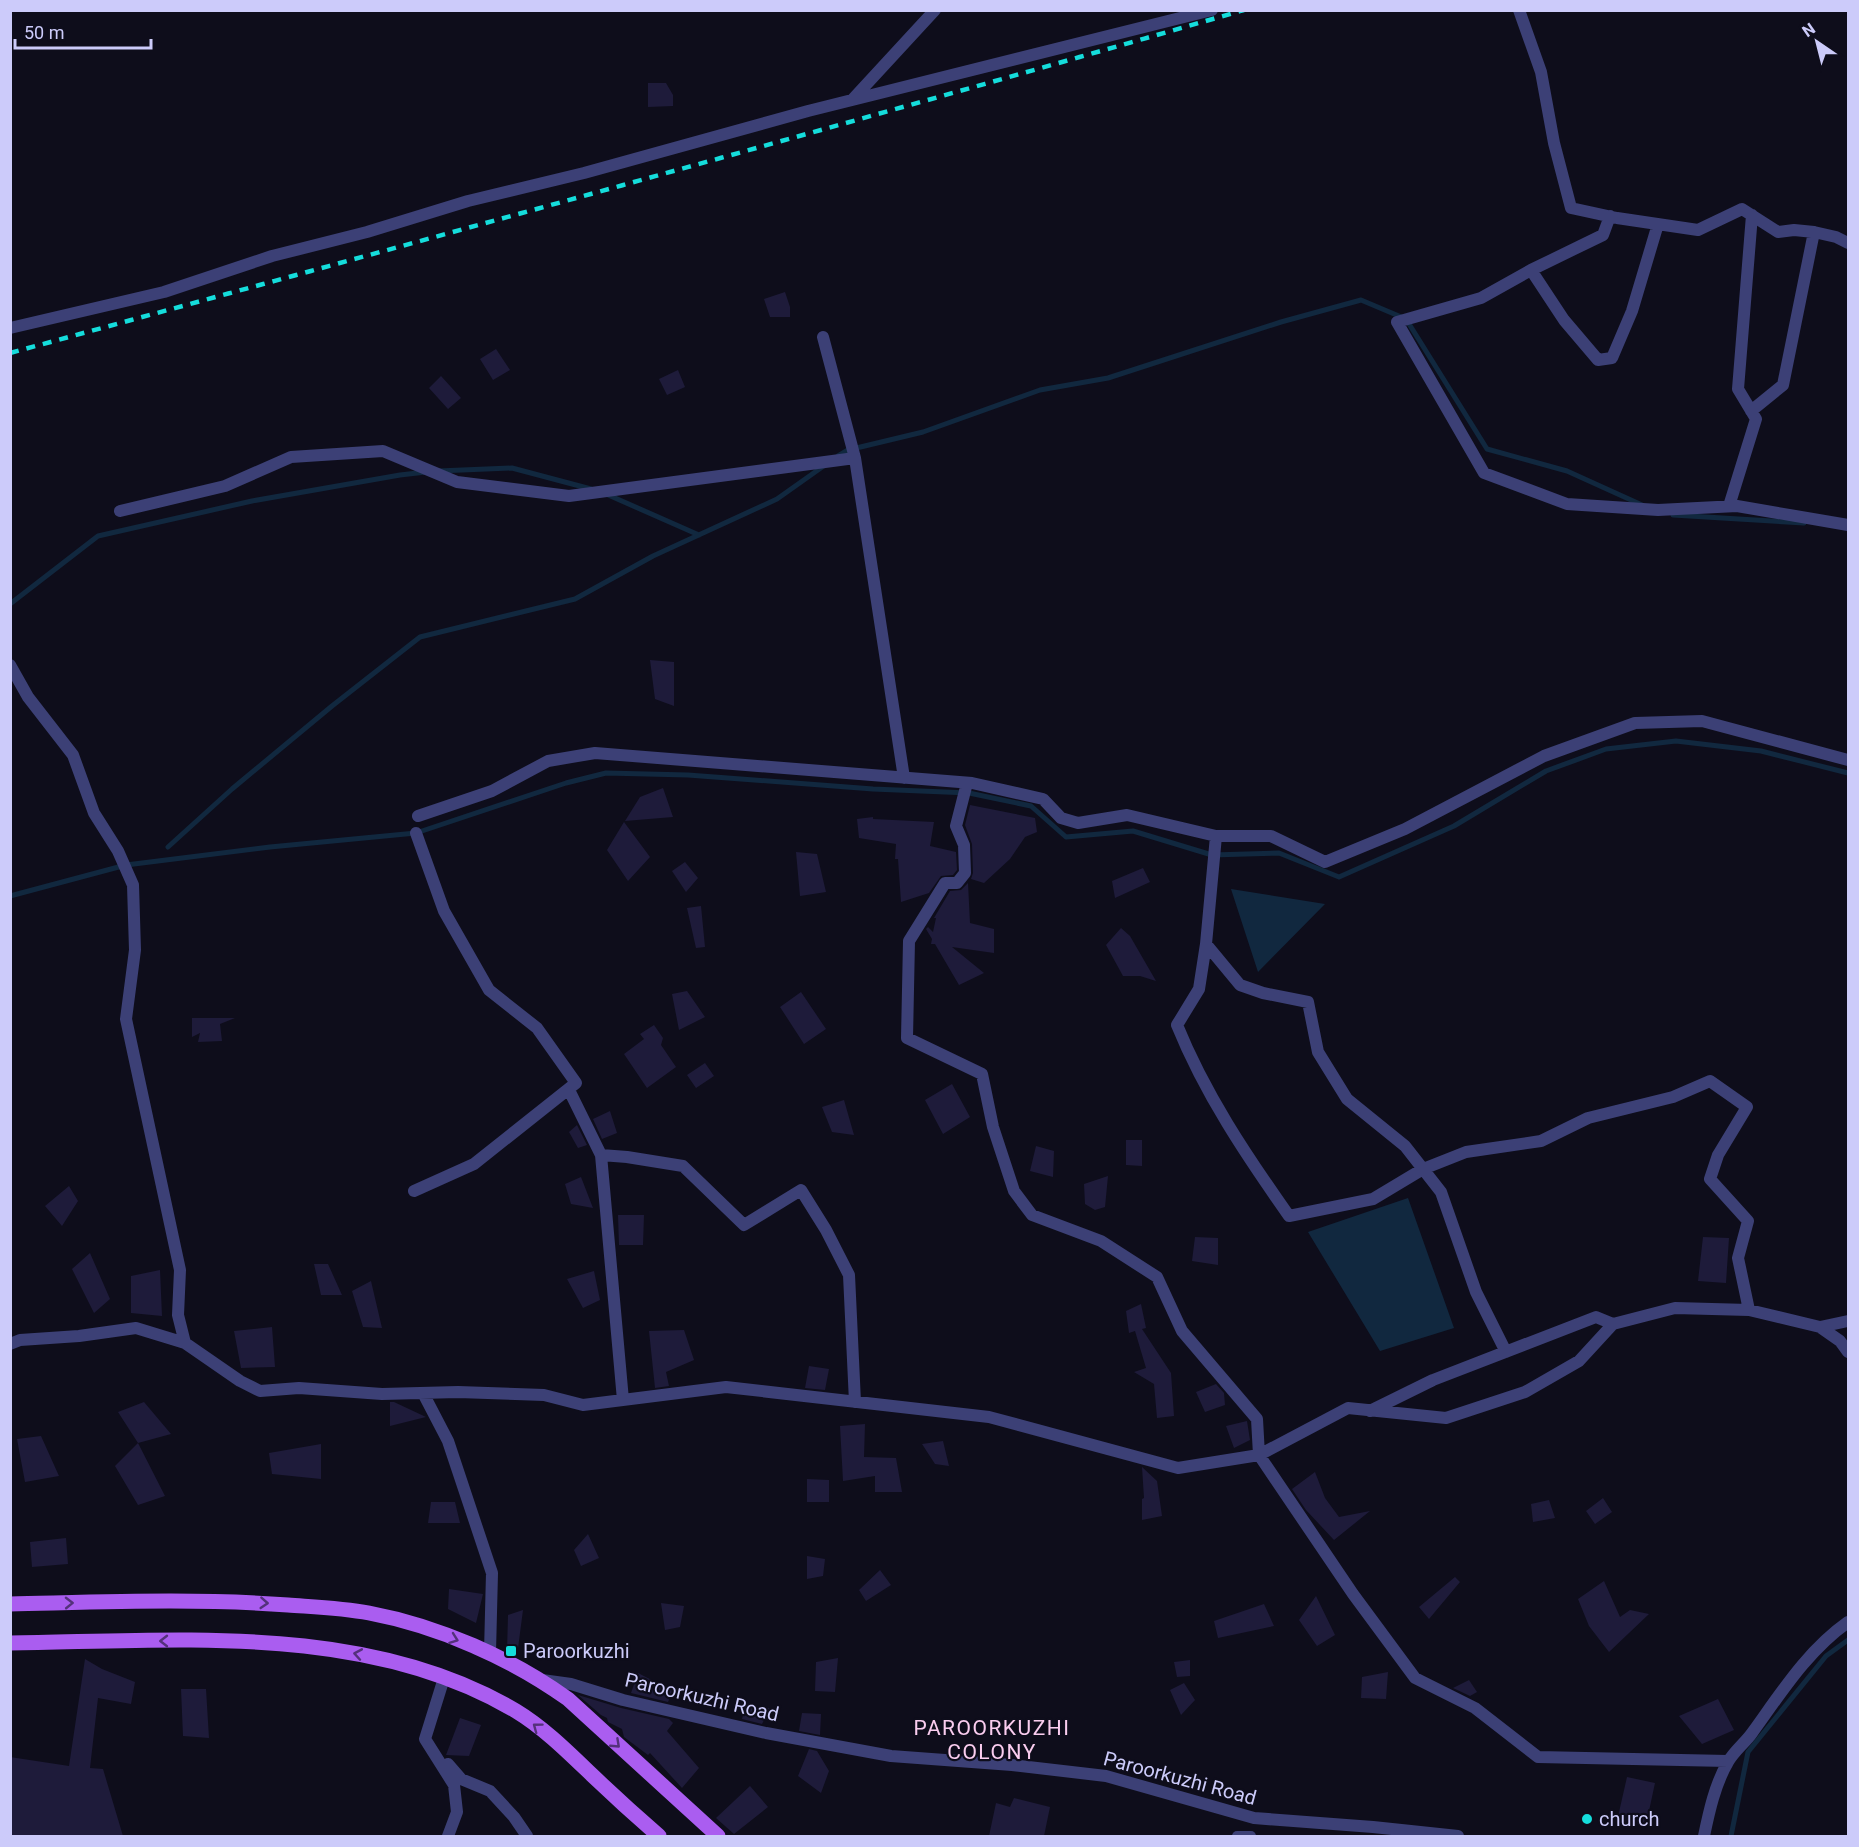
<svg xmlns="http://www.w3.org/2000/svg" width="1859" height="1847" font-family="Roboto,sans-serif">
<style>
.water{fill:#11283f}
.lines{fill:none;stroke-linecap:round;stroke-linejoin:round}
.stream{stroke:#11283f;stroke-width:5}
.building{fill:#1e1b3a}
.service{stroke:#3c4076;stroke-width:10}
.minor{stroke:#3c4076;stroke-width:12}
.primary{stroke:#aa5df0;stroke-width:15}
.rail{stroke:#15dddc;stroke-width:4.5;stroke-dasharray:9 8;stroke-linecap:butt}
.oneway{stroke:#54317b}
.poi-dot{fill:#15dddc;stroke:#0e0d1b;stroke-width:2}
.labels{text-anchor:middle;stroke-width:4.5;stroke-linejoin:round;paint-order:stroke}
.poi-label{font-size:20px;fill:#cccbfa;stroke:#0e0d1b;text-anchor:start}
.street-label{font-size:20px;fill:#cccbfa;stroke:#0e0d1b}
.neighbourhood-label{font-size:21px;letter-spacing:1.5px;fill:#facdef;stroke:#0e0d1b}
</style>
<rect width="100%" height="100%" fill="#0e0d1b"/>
<path class="water" d="M1231 889 1325 904 1258 972Z
M1408 1198 1454 1328 1380 1351 1308 1232Z"/>
<g class="lines">
<path class="stream" d="M838 456 848 450 923 432 1040 390 1108 378 1281 322 1361 300 1406 319 1487 449 1567 471 1642 505
M438 471 512 468 591 489
M606 494 699 535
M1673 515 1804 523
M10 604 98 536 252 501 400 475 426 472
M168 847 232 789 332 706 420 637 575 599 653 556 777 499 825 465
M10 896 126 865 270 847 416 833 566 783 606 773 688 775 873 789 969 793 1031 806 1066 837 1133 831 1212 855 1279 853 1339 877 1454 826 1546 771 1606 749 1676 741 1761 751 1848 773
M1731 1836 1748 1752 1826 1656 1848 1640"/>
</g>
<path class="building" d="M648 83H666L673 95V106L648 107Z
M785 292 790 307V317H770L764 299Z
M496 349 510 370 493 380 480 359Z
M678 370 685 387 667 395 659 379Z
M441 376 461 398 448 409 429 388Z
M650 660 674 662V706L655 699Z
M663 788 673 817 625 821 640 797Z
M970 805 1035 818 1037 832 1025 837 1010 859 984 883 971 879 973 873 972 844 965 825Z
M873 817V819L934 822 930 846 956 852 957 870 953 875 941 876 929 893 901 902 898 859H895L896 844 859 838 857 819Z
M624 822 650 857 628 881 607 850Z
M796 852 817 854 826 892 800 896Z
M685 862 698 878 686 892 672 871Z
M1143 868 1150 882 1115 898 1112 881Z
M968 883 970 923 994 929V953L952 947 984 973 959 985 935 944H931L932 939 926 929 928 927 933 932 936 918H934L950 891 961 890Z
M701 906 705 947 696 948 687 908Z
M1121 928 1130 936 1156 981 1140 976H1123L1106 945Z
M687 991 705 1017 679 1030 672 994Z
M801 992 826 1029 804 1044 780 1007Z
M192 1018H235L220 1024 222 1041 198 1042 200 1033 192 1037Z
M654 1025 663 1038 661 1045 676 1067 647 1088 624 1054 644 1039 640 1034Z
M705 1063 714 1076 696 1088 687 1075Z
M952 1084 970 1117 943 1134 925 1100Z
M844 1100 854 1135 832 1132 822 1107Z
M610 1111 617 1133 602 1139 593 1119Z
M577 1125 587 1145 578 1148 569 1132Z
M1126 1140H1142V1166L1126 1165Z
M1036 1146 1054 1151 1053 1177 1030 1171Z
M1108 1176 1105 1207 1095 1210 1085 1204 1084 1184Z
M581 1177 593 1208 571 1204 565 1184Z
M69 1186 78 1201 62 1226 45 1206Z
M618 1215H644L643 1245H619Z
M1195 1237 1218 1238V1265L1192 1261Z
M1703 1237 1729 1238 1726 1283 1698 1281Z
M90 1253 110 1299 94 1313 72 1269Z
M314 1264H328L342 1295H321Z
M160 1270 162 1316 131 1313V1276Z
M594 1271 600 1300 583 1308 567 1279Z
M371 1281 382 1328 363 1327 352 1291Z
M1141 1304 1146 1328 1142 1329 1171 1373 1174 1416 1157 1418 1154 1384 1134 1372 1146 1368 1135 1331 1129 1333 1126 1311Z
M272 1327 275 1367 241 1368 234 1331Z
M684 1330 694 1360 666 1372 669 1386 655 1388 649 1331Z
M809 1366 829 1369 825 1390 805 1388Z
M1216 1384 1224 1393 1225 1405 1205 1412 1196 1392Z
M144 1402 171 1434 138 1443 118 1412Z
M390 1402H394L426 1417 390 1426Z
M1247 1421 1250 1440 1234 1448 1226 1426Z
M865 1424 864 1457 896 1458 902 1492H875V1476L843 1481 840 1426Z
M41 1436 59 1476 25 1482 17 1439Z
M943 1441 949 1466 935 1464 922 1444Z
M138 1443 165 1496 138 1505 115 1466Z
M321 1444V1479L272 1474 269 1453Z
M1142 1467 1157 1481 1162 1516 1142 1520V1499L1144 1498Z
M1315 1472 1325 1498 1339 1517 1370 1511 1334 1540 1306 1510 1292 1489Z
M807 1479 829 1480V1502H807Z
M1603 1498 1612 1512 1595 1524 1586 1511Z
M1549 1500 1555 1518 1533 1522 1531 1504Z
M431 1502H455L460 1523H428Z
M588 1534 599 1558 581 1566 574 1550Z
M66 1538 68 1564 32 1567 30 1542Z
M807 1556 825 1559 823 1576 807 1579Z
M880 1570 891 1585 866 1601 859 1590Z
M1455 1577 1460 1582 1429 1619 1419 1607Z
M1604 1581 1620 1617 1630 1610 1649 1614 1609 1652 1589 1626 1578 1599Z
M449 1589 483 1594 476 1623 448 1609Z
M1316 1596 1335 1635 1317 1646 1299 1620Z
M661 1603 684 1606 680 1627 665 1630Z
M1264 1604 1274 1626 1218 1638 1214 1621Z
M523 1610 517 1656 507 1651 508 1615Z
M838 1658 835 1692 815 1691 816 1662Z
M85 1659 102 1669 135 1682 131 1704 98 1698 90 1768 103 1769 123 1836H10V1757L69 1766Z
M1190 1660V1676L1177 1677 1174 1662Z
M1388 1672 1386 1699 1361 1698 1362 1677Z
M638 1673 673 1691 668 1702 631 1693Z
M1469 1680 1477 1692 1470 1696 1453 1688Z
M1184 1683 1195 1700 1181 1715 1170 1690Z
M181 1689H206L209 1738 183 1736Z
M578 1695 621 1708 669 1719 673 1723 667 1731 699 1768 682 1788 650 1753 648 1755 624 1737 622 1729 608 1722 607 1718 601 1715Z
M1718 1699 1734 1730 1702 1744 1679 1716Z
M745 1707 770 1708 762 1724 742 1719Z
M802 1713 821 1714 820 1735 799 1731Z
M460 1718 481 1725 469 1756 446 1755Z
M809 1749 817 1751 829 1771 821 1793 798 1776Z
M1627 1777 1655 1783 1646 1825 1617 1821Z
M750 1786 768 1807 734 1834 716 1818Z
M1014 1798 1050 1807 1044 1836H989L996 1803 1010 1807Z"/>
<g class="lines">
<path class="service" d="M1237 1836H1251"/>
<path class="minor" d="M1519 10 1541 72 1554 143 1571 208 1617 218 1698 230 1742 209 1778 232 1794 230 1814 232 1836 237 1848 243
M852 100 935 10
M1610 216 1603 235 1531 270 1481 298 1397 322 1484 473 1567 504 1658 510 1737 506 1848 525
M1531 270 1564 320 1598 360 1612 358 1632 311 1658 224
M10 328 164 292 272 256 367 232 468 201 584 173 808 111 1212 10
M823 337 855 458 904 778
M1751 411 1783 385 1814 232
M1729 506 1756 419 1738 389 1752 215
M120 511 225 486 291 457 383 451 457 482 569 496 855 458
M10 665 28 697 73 755 94 813 118 851 133 885 135 950 126 1019 180 1270 178 1315 185 1343
M967 783 956 826 964 845 965 873 957 883H945L909 941 907 1038 982 1074 993 1127 1014 1191 1032 1215 1101 1241 1157 1277 1182 1331 1257 1419 1259 1455 1353 1594 1415 1678 1475 1708 1538 1757 1728 1761
M418 816 492 791 548 761 595 753 972 783 1043 799 1061 818 1078 823 1127 815 1216 836H1271L1325 862 1405 829 1544 756 1635 723 1702 721 1848 760
M1216 836 1206 944 1199 989 1177 1025C1205 1094 1246 1155 1289 1216L1373 1199 1423 1169 1466 1152 1541 1141 1588 1118 1673 1097 1710 1081 1747 1107 1718 1155 1710 1179 1748 1221 1738 1258 1749 1310
M1206 944 1240 985 1263 993 1308 1002 1318 1052 1347 1099 1405 1146 1441 1192 1476 1292 1506 1352
M569 1090 601 1155 623 1400
M601 1155 627 1157 683 1166 744 1225 801 1190 826 1230 849 1275 855 1402
M414 1191 474 1164 576 1083 537 1028 489 990 444 911 416 833
M1820 1327 1848 1321
M10 1344 20 1340 79 1336 136 1328 185 1343 240 1381 260 1391 299 1388 382 1394 458 1392 544 1395 583 1405 726 1387 989 1417 1178 1468 1259 1455 1348 1408 1446 1418 1525 1392 1579 1361 1613 1324 1675 1308 1749 1310 1820 1327 1840 1341 1848 1352
M423 1393 448 1441 492 1573 490 1652
M1370 1411 1433 1380 1596 1317 1613 1324
M444 1678 425 1739 454 1785 457 1812 448 1836
M542 1680 571 1684 623 1700 766 1733 891 1756 1012 1765 1106 1776 1254 1818 1373 1827 1458 1836
M448 1764 461 1779 490 1791 514 1817 527 1836
M1704 1836C1709 1812 1715 1784 1728 1762 1734 1751 1745 1743 1752 1733 1781 1693 1807 1651 1848 1622"/>
<path class="primary" d="M10 1604C103 1602 195 1598 288 1605 315 1607 342 1608 369 1613 438 1626 511 1658 568 1699L718 1836
M10 1643C177 1641 367 1622 516 1711 544 1728 568 1752 592 1775 614 1796 636 1816 659 1836"/>
<path class="rail" d="M10 353C422 241 834 128 1244 10"/>
</g>
<defs><path id="oneway-chevron" d="M-2-3.5L2.5 0L-2 3.5" fill="none" stroke-width="1.6" stroke-linecap="round" stroke-linejoin="round" transform="scale(1.5)"/></defs>
<g class="oneway">
<use href="#oneway-chevron" transform="translate(69 1603) rotate(-1)"/>
<use href="#oneway-chevron" transform="translate(264 1603) rotate(4)"/>
<use href="#oneway-chevron" transform="translate(454 1639) rotate(20)"/>
<use href="#oneway-chevron" transform="translate(164 1641) rotate(180)"/>
<use href="#oneway-chevron" transform="translate(358 1654) rotate(-170)"/>
<use href="#oneway-chevron" transform="translate(537 1727) rotate(-143)"/>
<use href="#oneway-chevron" transform="translate(616 1744) rotate(43)"/>
</g>
<g class="poi-dot">
<rect x="505" y="1645" width="12" height="12" rx="3"/>
<circle cx="1587" cy="1819" r="6"/>
</g>
<g class="labels">
<g class="poi-label">
<text x="523" y="1658">Paroorkuzhi</text>
<text x="1599" y="1826">church</text>
</g>
<g class="street-label">
<text transform="translate(702 1697) rotate(13)" y="7">Paroorkuzhi Road</text>
<text transform="translate(1180 1778) rotate(15)" y="7">Paroorkuzhi Road</text>
</g>
<g class="neighbourhood-label">
<text x="992" y="1735">PAROORKUZHI<tspan x="992" dy="24">COLONY</tspan></text>
</g>
</g>
<rect width="1859" height="1847" fill="none" stroke="#cccbfa" stroke-width="24"/>
<g transform="translate(1817 42) rotate(325)" stroke="#0e0d1b" stroke-width="4.5" paint-order="stroke">
<path d="M0-4.5L10 22L0 15L-10 22Z" fill="#cccbfa"/>
<text y="-9" font-size="16" font-weight="bold" text-anchor="middle" fill="#cccbfa">N</text>
</g>
<path d="M15 39v9h136v-9" fill="none" stroke="#cccbfa" stroke-width="3"/>
<text x="24" y="39" font-size="18" fill="#cccbfa" stroke="#0e0d1b" stroke-width="4.5" paint-order="stroke">50 m</text>
</svg>
